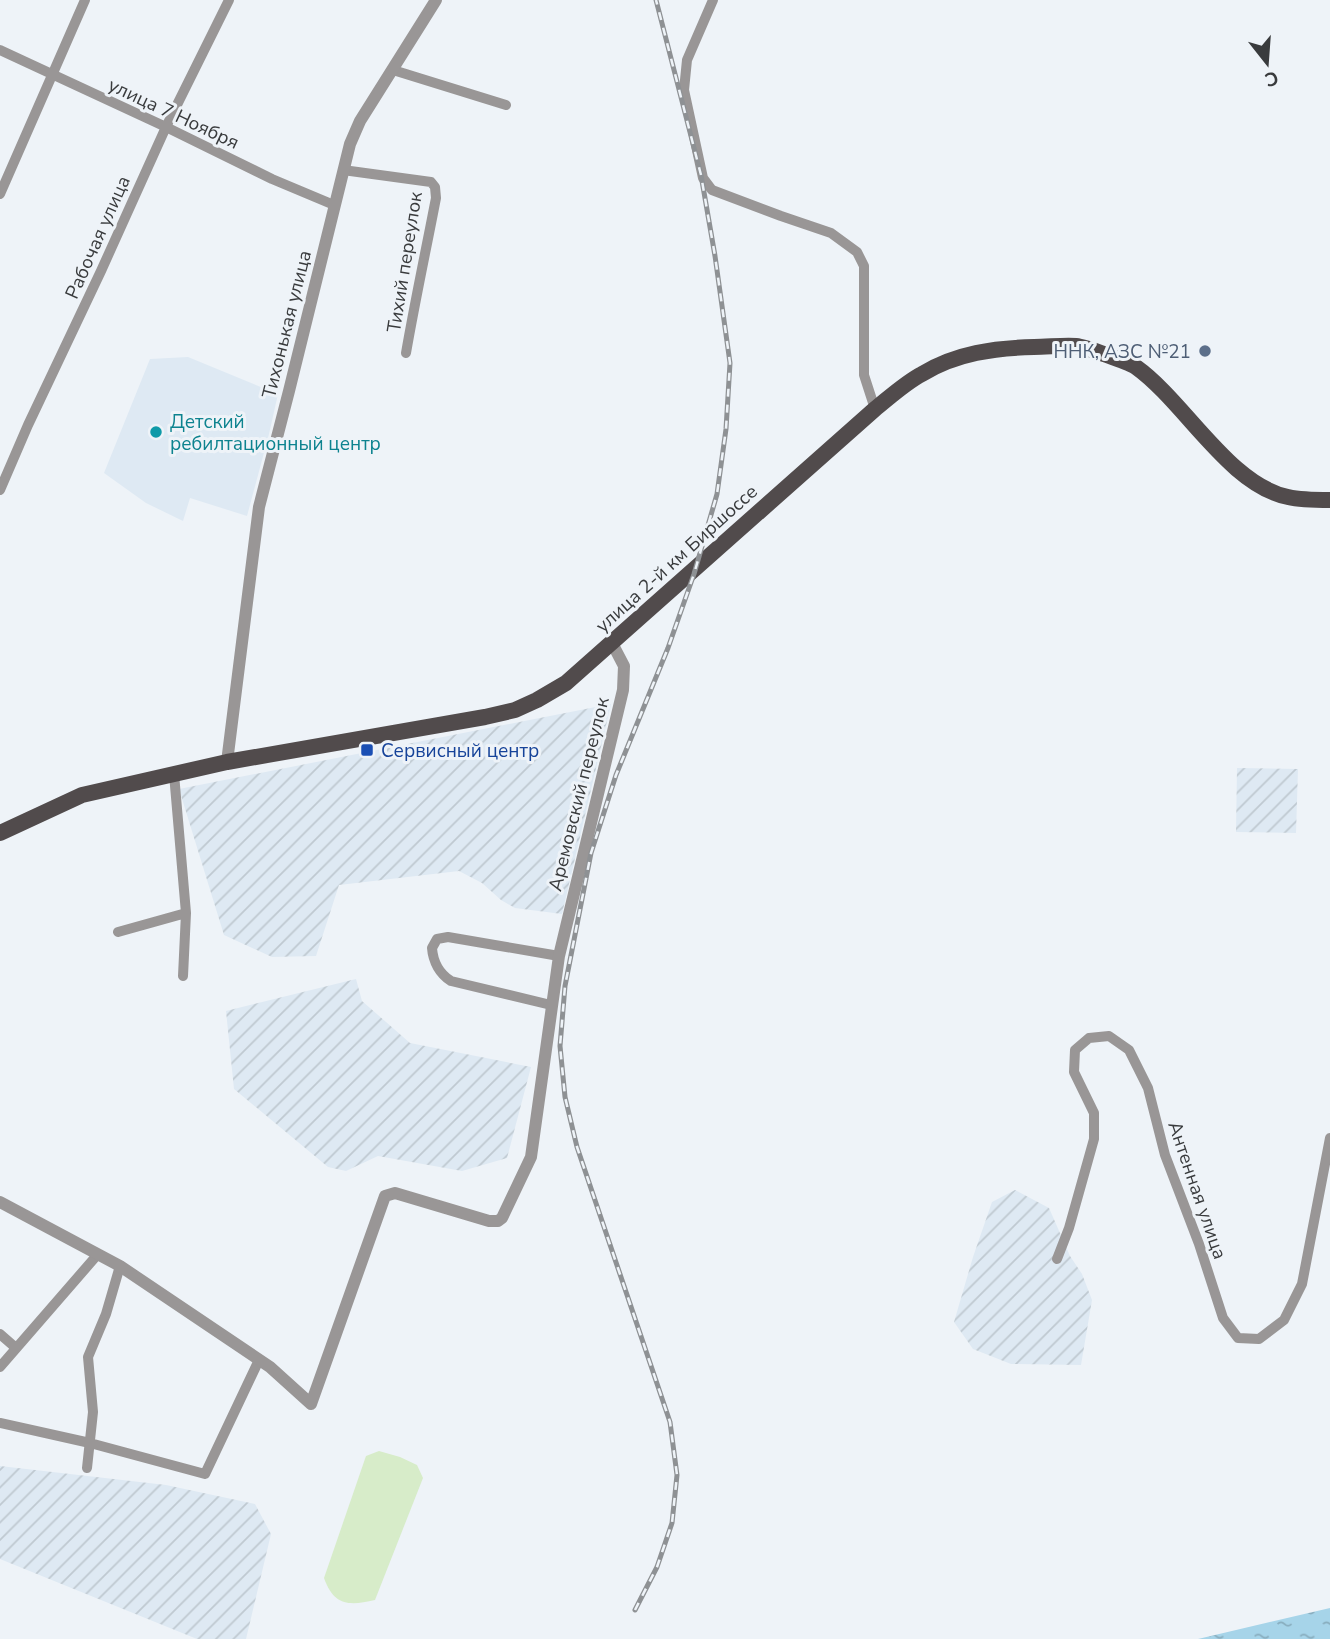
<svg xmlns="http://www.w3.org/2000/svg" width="1330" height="1639" font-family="'Nunito Sans',sans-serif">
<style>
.built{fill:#dee9f3}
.industrial{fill:url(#industrial-furrows)}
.park{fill:#d7ecc9}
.water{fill:url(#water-ripples)}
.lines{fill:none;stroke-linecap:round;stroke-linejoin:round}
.minor{stroke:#999696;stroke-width:10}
.tertiary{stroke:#999696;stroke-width:12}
.primary{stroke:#514b4c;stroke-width:16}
.rail-casing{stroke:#8e9194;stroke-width:5}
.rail{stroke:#eef3f8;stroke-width:2.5;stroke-dasharray:8;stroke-linecap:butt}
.service-dot{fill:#5c6f8a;stroke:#eef3f8;stroke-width:2.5}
.culture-dot{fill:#0f9aa8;stroke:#eef3f8;stroke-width:2.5}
.transit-dot{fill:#1a4fb4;stroke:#eef3f8;stroke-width:2.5}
.labels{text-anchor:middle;stroke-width:6;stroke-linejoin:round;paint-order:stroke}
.street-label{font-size:19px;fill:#393b3d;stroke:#eef3f8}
.service-label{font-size:19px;fill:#4e5e75;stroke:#eef3f8;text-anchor:end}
.culture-label{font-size:19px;fill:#0d838f;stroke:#eef3f8;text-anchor:start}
.transit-label{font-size:19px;fill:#164399;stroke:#eef3f8;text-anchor:start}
</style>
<defs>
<pattern id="industrial-furrows" width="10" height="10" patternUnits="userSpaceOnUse" patternTransform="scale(1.75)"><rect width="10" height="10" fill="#dee9f3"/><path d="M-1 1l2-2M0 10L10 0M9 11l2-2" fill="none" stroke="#bfc9d1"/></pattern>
<pattern id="water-ripples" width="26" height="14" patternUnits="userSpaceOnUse" patternTransform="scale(1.75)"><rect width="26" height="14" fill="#a6d4e9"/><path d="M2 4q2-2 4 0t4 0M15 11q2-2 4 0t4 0" fill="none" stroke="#88adbe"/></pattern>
</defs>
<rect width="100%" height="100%" fill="#eef3f8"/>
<path class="built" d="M188 357 278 394 269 434 247 516 190 498 183 521 146 503 104 473 150 359Z"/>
<path class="industrial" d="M611 704 562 914 515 908 501 900 482 883 459 871 339 885 316 956 272 957 224 935 179 789Z
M1237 768 1298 769 1296 833 1236 832Z
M356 979 362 1001 410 1043 531 1067 507 1158 462 1171 378 1156 346 1171 328 1167 234 1089 226 1011Z
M1015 1190 1049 1208 1070 1256 1082 1274 1092 1300 1081 1365 1011 1364 973 1349 954 1322 973 1257 992 1202Z
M0 1466 166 1485 255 1504 271 1534 246 1639H197L0 1559Z"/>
<path class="park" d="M379 1451 400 1457 417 1465 423 1478 375 1600C349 1606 334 1606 324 1578L366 1456Z"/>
<path class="water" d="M1330 1608V1639H1198Z"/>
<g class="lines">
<path class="minor" d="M713 0 687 60 684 90 703 178 712 190 781 216 831 233 857 252 864 266V375L875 409
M0 50 166 127 272 179 334 205
M393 70 506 105
M343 170 431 182 435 187 436 198C426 250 415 301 406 353
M0 194 85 0
M0 490 28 425 101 271 166 127 229 0
M118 932 186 913 174 774
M183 976 186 913
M551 1005 451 981C440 974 433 962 432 948L437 939 448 937 559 956
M1057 1259 1069 1228 1094 1139V1113L1074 1072 1075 1050 1089 1038 1109 1036 1129 1050 1148 1088 1165 1155 1199 1244 1223 1318 1238 1338 1259 1339 1284 1320 1302 1284 1330 1138
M0 1334 16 1348
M0 1367 98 1254
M0 1423 90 1443 205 1474 259 1360
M87 1468 93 1412 88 1357 106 1314 120 1266"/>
<path class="tertiary" d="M227 762 259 507 289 391 350 144 360 121 436 0
M0 1202 120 1266 270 1367 311 1404 385 1196 395 1193 489 1221H498L502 1218 531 1157 559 956 623 690 624 666 612 643"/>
<path class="primary" d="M0 833 82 795 227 762 485 717 515 710 537 700 566 683 875 409C890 397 905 383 922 374 956 353 995 348 1034 347 1048 347 1063 345 1076 346 1086 347 1128 362 1136 367 1185 402 1229 485 1288 497 1301 500 1316 500 1330 500"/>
<defs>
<path id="rail" d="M635 1610 657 1567 672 1523 677 1475 670 1422 577 1147 565 1097 560 1046 565 986 591 853 616 775 668 648 694 574 717 494 726 429 730 363 715 256 701 175 656 0"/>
</defs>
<use href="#rail" class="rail-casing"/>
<use href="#rail" class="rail"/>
</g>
<circle class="service-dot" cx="1205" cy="351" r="7"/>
<circle class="culture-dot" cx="156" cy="432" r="7"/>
<rect class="transit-dot" x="360" y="743" width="14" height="14" rx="3.5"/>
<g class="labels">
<g class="street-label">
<text transform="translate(174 113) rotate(25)" y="7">улица 7 Ноября</text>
<text transform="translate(97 237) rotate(-66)" y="7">Рабочая улица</text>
<text transform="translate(404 262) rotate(-81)" y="7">Тихий переулок</text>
<text transform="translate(286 324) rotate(-76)" y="7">Тихонькая улица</text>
<text transform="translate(676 558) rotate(-42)" y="7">улица 2-й км Биршоссе</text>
<text transform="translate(578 794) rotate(-76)" y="7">Аремовский переулок</text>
<text transform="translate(1198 1190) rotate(71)" y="7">Антенная улица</text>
</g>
<g class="service-label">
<text x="1191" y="358">ННК, АЗС №21</text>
</g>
<g class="culture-label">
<text x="170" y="428">Детский<tspan x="170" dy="22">ребилтационный центр</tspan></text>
</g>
<g class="transit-label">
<text x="381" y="757">Сервисный центр</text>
</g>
</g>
<g transform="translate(1267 63) rotate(163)" stroke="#eef3f8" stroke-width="5" paint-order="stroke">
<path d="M0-5L12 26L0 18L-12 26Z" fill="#393b3d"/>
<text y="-10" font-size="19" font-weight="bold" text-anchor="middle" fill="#393b3d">С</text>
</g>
</svg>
